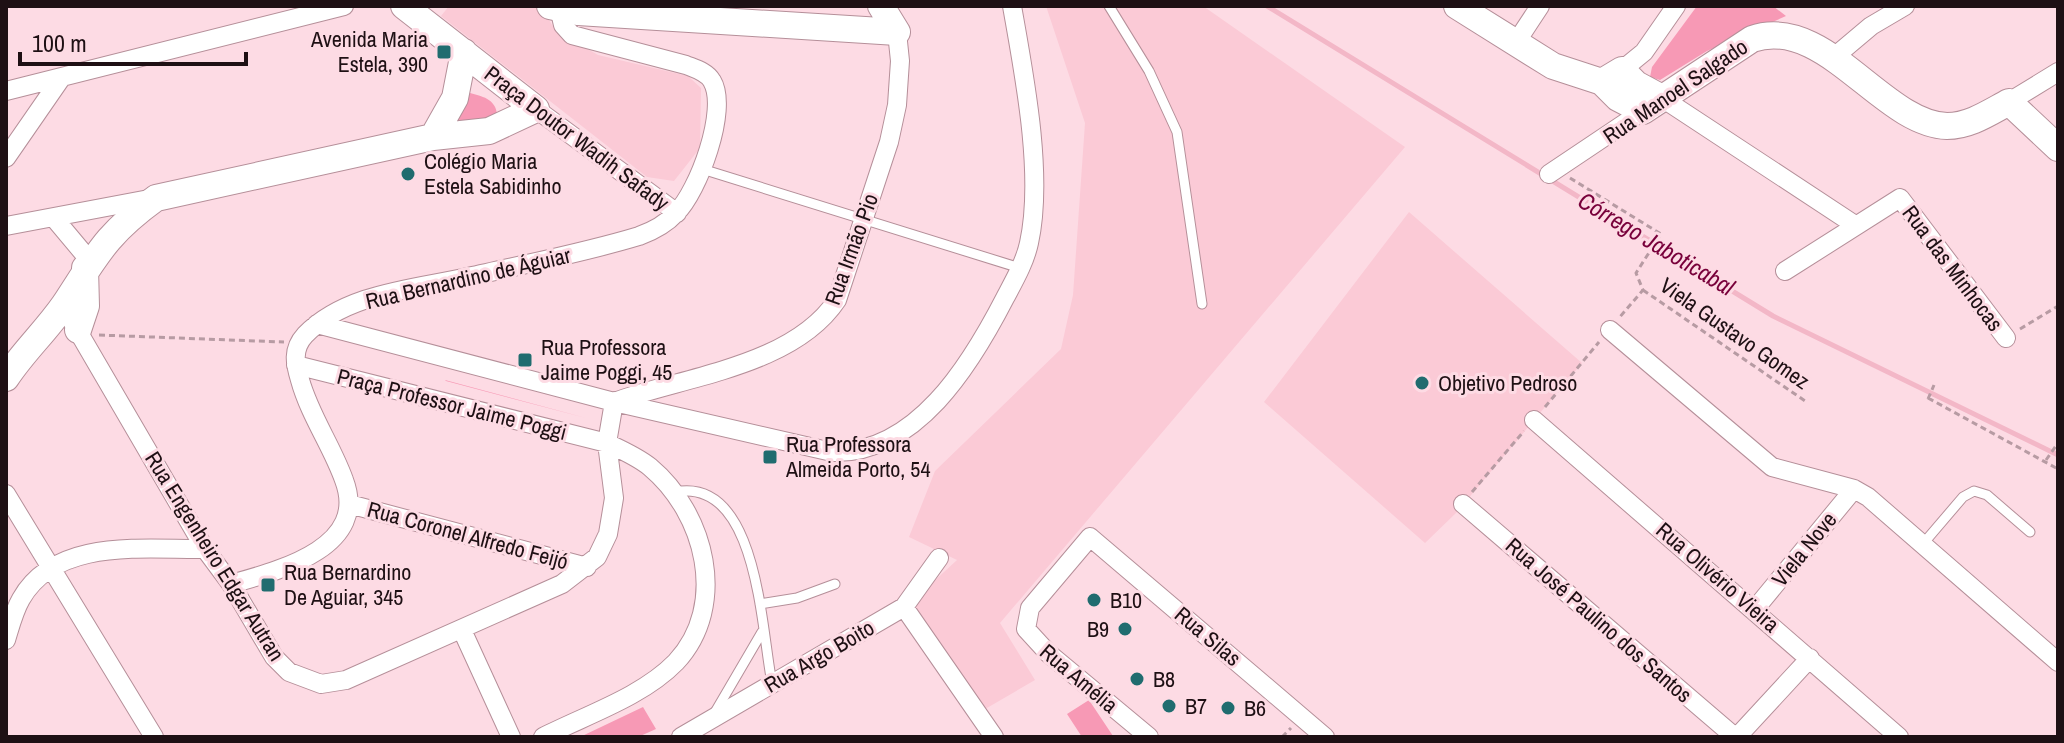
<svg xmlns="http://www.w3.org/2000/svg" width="2064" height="743" font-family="'Archivo Narrow',sans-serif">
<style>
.built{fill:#fbcad6}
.green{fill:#f799b5}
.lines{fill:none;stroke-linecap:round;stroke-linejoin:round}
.stream{stroke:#f3b7c7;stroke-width:5}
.lane-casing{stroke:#b58f99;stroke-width:11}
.street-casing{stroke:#b58f99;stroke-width:20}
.secondary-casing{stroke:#b58f99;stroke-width:28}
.path{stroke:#b79ba3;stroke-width:3;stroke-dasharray:6 4;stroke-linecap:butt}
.lane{stroke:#fff;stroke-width:9}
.street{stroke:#fff;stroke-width:18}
.secondary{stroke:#fff;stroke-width:26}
.poi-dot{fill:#206c6f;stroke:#fddbe4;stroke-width:3}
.labels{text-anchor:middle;stroke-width:6;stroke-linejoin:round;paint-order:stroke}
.poi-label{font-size:22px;fill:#1e1014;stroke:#fddbe4;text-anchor:start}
.street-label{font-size:22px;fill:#1e1014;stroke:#fddbe4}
.water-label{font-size:24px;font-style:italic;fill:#78003a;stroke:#fddbe4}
</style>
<rect width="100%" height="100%" fill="#fddbe4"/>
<path class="built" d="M449 6H540L556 31 598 55 688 76 701 88 700 148 674 181 647 177 441 16Z
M1046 6H1203L1405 147 1000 623 1035 680 980 712 906 607 957 560 909 537 935 471 1061 349 1073 295 1085 123Z
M1409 212 1582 363 1456 513 1425 543 1264 402Z"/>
<path class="green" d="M1697 6H1773L1786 16 1707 51 1660 80 1650 77 1652 67Z
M470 93C486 97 499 101 497 121L451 126Z
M445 380 586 418 446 381Z
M1089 700 1113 736 1112 737H1082L1067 714Z
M643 707 656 729 638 737H580Z"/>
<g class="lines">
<path class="stream" d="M1267 6 1773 316 2058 455"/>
<defs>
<path id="lane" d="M1109 6 1149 71 1177 132 1202 304
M702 169 1020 268
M675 492C758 476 761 629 772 683
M1922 545 1963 497 1974 491 1987 495 2030 532
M760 604 797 598 835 584
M714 714 762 632"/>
<path id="street" d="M1515 44 1540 6
M1833 58 1871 26 1905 6
M1622 70 1644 52 1676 6
M6 91 344 6
M1662 98 1855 225
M2009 102 2058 72
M536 109 677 213
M6 158 62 77
M1549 174 1643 111
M54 218 90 261
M6 226 149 199
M1785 271 1900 198 2006 338
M72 321 205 549 231 584 274 657 289 672 321 684 346 680 562 584 597 557 608 534 614 498 607 443 614 402
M317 324 614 402 832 452C916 455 971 364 1005 298 1014 281 1025 262 1029 243 1044 175 1024 74 1012 6
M1610 330 1772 467 1854 489 1868 497 2058 662
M296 365 607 443C622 450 638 457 650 467 705 513 729 605 676 662 642 697 586 715 543 737
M614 402C686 376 793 366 837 300L889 142 897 105 900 61 897 32
M1534 420 1899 737
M6 494 154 737
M349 504 587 567
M1463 504 1735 737
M231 584C277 571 370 548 344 480 332 446 310 416 300 380 295 364 292 349 305 335 346 293 414 289 468 277 525 264 583 253 639 236 653 231 666 224 676 213 698 192 729 109 712 81 707 72 696 69 686 65L572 35 563 25 559 8
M904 607 994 737
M1755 609 1854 489
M462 630 511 737
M6 640C10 627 14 611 21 599 56 537 145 550 205 549
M681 737 904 607 939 558
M1149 737 1048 653 1026 629 1030 608 1090 537 1325 737
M1737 737 1810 658"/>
<path id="secondary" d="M550 6 578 12 897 32
M881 6 897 32
M1457 6 1553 66 1602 82 1622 70 1636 84 1662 98
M1602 82 1618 98 1643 111 1752 39C1825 14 1882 124 1947 126 1970 126 1990 112 2009 102L2058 148
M433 137 455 98 464 52
M78 330 86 306 85 268
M6 378C23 352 46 331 64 305 97 255 105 235 156 198L433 137 489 131 536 109 404 6"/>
</defs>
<use href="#lane" class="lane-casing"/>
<use href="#street" class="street-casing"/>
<use href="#secondary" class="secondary-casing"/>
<path class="path" d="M1570 178 1661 234 1636 273 1643 290 1619 318
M1643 290 1808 403
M2020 329 2058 306
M99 335 284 342
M1928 398 2058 469
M1928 399 1934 385
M1545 407 1599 342
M2046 460 2058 443
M1472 492 1524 431
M1282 737 1291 728"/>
<use href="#lane" class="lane"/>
<use href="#street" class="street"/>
<use href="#secondary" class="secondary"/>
</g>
<g class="poi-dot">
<rect x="436" y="44" width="16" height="16" rx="4"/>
<circle cx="408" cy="174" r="8"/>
<rect x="517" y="352" width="16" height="16" rx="4"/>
<circle cx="1422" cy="383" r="8"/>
<rect x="762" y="449" width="16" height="16" rx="4"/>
<rect x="260" y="577" width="16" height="16" rx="4"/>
<circle cx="1094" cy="600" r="8"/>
<circle cx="1125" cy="629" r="8"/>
<circle cx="1137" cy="679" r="8"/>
<circle cx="1169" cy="706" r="8"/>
<circle cx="1228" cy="708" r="8"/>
</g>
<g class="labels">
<g class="poi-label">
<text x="428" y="47" text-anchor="end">Avenida Maria<tspan x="428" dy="25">Estela, 390</tspan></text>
<text x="424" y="169">Colégio Maria<tspan x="424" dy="25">Estela Sabidinho</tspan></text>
<text x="541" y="355">Rua Professora<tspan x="541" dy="25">Jaime Poggi, 45</tspan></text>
<text x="1438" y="391">Objetivo Pedroso</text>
<text x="786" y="452">Rua Professora<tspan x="786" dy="25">Almeida Porto, 54</tspan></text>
<text x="284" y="580">Rua Bernardino<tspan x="284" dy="25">De Aguiar, 345</tspan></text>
<text x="1110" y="608">B10</text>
<text x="1109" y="637" text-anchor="end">B9</text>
<text x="1153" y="687">B8</text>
<text x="1185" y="714">B7</text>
<text x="1244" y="716">B6</text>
</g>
<g class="street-label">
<text transform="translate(1675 91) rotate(-34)" y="8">Rua Manoel Salgado</text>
<text transform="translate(577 138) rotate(37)" y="8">Praça Doutor Wadih Safady</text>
<text transform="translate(851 249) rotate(-70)" y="8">Rua Irmão Pio</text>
<text transform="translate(1953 268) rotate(53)" y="8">Rua das Minhocas</text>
<text transform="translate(468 278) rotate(-13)" y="8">Rua Bernardino de Águiar</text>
<text transform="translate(1735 333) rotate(35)" y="8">Viela Gustavo Gomez</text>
<text transform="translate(452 404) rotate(14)" y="8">Praça Professor Jaime Poggi</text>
<text transform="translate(468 535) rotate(15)" y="8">Rua Coronel Alfredo Feijó</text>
<text transform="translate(1804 549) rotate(-51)" y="8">Viela Nove</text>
<text transform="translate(215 556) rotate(58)" y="8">Rua Engenheiro Edgar Autran</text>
<text transform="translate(1718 577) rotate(41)" y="8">Rua Olivério Vieira</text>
<text transform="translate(1599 620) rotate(41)" y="8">Rua José Paulino dos Santos</text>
<text transform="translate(1208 636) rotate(40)" y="8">Rua Silas</text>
<text transform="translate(819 656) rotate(-30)" y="8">Rua Argo Boito</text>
<text transform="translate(1079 678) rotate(40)" y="8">Rua Amélia</text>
</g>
<g class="water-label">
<text transform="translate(1656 244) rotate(31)" y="8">Córrego Jaboticabal</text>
</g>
</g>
<rect width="2064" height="743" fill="none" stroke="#1e1014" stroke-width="16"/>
<path d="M20 52v12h226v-12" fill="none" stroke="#1e1014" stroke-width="4"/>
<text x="32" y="52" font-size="24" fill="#1e1014" stroke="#fddbe4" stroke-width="6" paint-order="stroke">100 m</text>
</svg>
